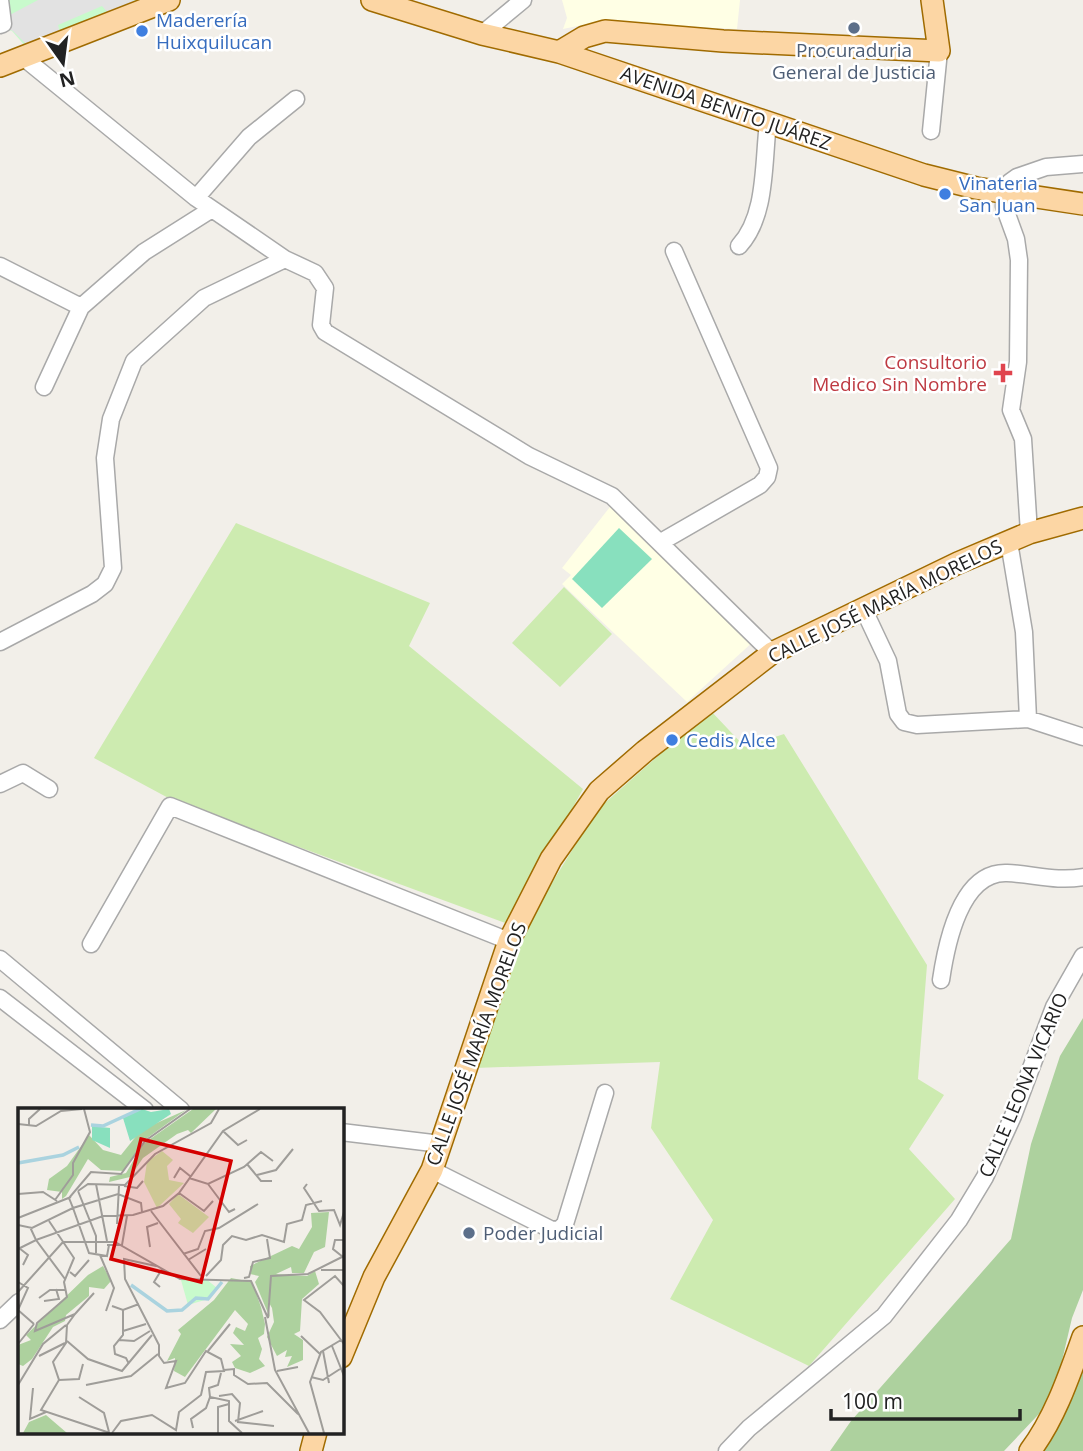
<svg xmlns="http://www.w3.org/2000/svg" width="1083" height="1451" font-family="'Open Sans',sans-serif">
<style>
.education{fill:#ffffe5}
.grass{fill:#cdebb0}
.forest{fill:#add19e}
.park{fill:#c8facc}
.pitch{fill:#88e0be}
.parking{fill:#e2e2e2}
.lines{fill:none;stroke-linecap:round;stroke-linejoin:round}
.minor-casing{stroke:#a9a9a9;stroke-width:19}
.major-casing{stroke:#a06b00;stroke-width:24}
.minor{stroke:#fff;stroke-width:16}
.major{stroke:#fcd6a4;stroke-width:21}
.service-dot{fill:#5c6f8a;stroke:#fff;stroke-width:2.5}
.shop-dot{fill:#3f7fe0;stroke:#fff;stroke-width:2.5}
.health-dot{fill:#e0444e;stroke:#fff;stroke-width:2.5}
.labels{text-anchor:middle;stroke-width:5;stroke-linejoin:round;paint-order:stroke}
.shop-label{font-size:19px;fill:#366cbe;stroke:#fff;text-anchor:start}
.service-label{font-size:19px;fill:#4e5e75;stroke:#fff}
.street-label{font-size:19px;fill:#222;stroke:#fff}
.health-label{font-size:19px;fill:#be3a42;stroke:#fff;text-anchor:end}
.inset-river{fill:none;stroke:#aad3df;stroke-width:3.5}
.inset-road{fill:none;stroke:#9f9d99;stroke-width:2}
.view{fill:#d40000;fill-opacity:0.15;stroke:#d40000;stroke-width:3.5}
.inset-edge{fill:none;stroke:#222;stroke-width:3.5}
</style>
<rect width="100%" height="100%" fill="#f2efe9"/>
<path class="education" d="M562 0H740L737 29 597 22 563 29 567 18Z
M613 503 754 641 687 702 562 584 571 575 562 568Z"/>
<path class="grass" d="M236 523 430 603 409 646 583 789 508 924 174 801 94 758Z
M564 587 612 634 560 687 512 643Z
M710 710 745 747 784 734 927 965 918 1079 944 1095 909 1149 955 1199 809 1366 670 1299 713 1220 651 1128 660 1062 474 1068 516 941 597 810Z"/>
<path class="forest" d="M1083 1018V1290L1072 1318 1053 1399 1004 1451H830L851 1421 1011 1239 1031 1144 1060 1056Z
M1083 1366V1451H1038Z"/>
<path class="park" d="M0 0H144L27 48 12 31 0 28Z"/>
<path class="pitch" d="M619 528 652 559 602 608 572 579Z"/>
<path class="parking" d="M38 0H133L135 2 108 13 102 6 58 25 60 33 28 46 13 31 1 27 6 17Z"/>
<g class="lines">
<defs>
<path id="minor" d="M0 25 3 24 0 0
M482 34 523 0
M24 58 196 198 285 259 315 273 325 288 321 325 325 332 529 456 612 496 772 653
M931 131 939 51
M196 198 249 137 296 99
M739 246C767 216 763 163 768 123
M0 266 81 307
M44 387 81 307 144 252 212 209
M1029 533 1023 439 1011 410 1018 362 1019 260 1016 239 1004 206 1005 192 1010 182 1017 177 1046 167 1083 164
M661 542 760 485 767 477 769 468 674 251
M1009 542 1024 632 1028 719
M864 610 888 661 898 714 904 722 917 725 1028 719 1083 737
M0 642 92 594 105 584 113 568 105 458 111 419 134 361 204 298 285 259
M0 784 23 773 49 789
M91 944 170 806 509 941
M0 959 181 1110
M941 980C946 946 960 871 1007 873 1033 874 1057 882 1083 877
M0 998 145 1110
M341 1132 441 1144
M432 1170 552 1230 560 1229 565 1224 605 1093
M0 1320 19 1302
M727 1451 749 1428 884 1316 959 1220 985 1177 1013 1116 1054 1007 1083 956"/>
<path id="major" d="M372 0 482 34 559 52 924 175 976 188 1083 204
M559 52 584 37 605 31 723 41 939 51 932 0
M0 66 169 0
M341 1357 374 1277 432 1170 509 941 551 859 599 791 645 751 772 653 958 563 1029 533 1083 518
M311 1451 316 1432
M1030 1451C1055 1418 1069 1376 1083 1337"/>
</defs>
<use href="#minor" class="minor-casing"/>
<use href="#major" class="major-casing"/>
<use href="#minor" class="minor"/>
<use href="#major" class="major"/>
</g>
<g class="service-dot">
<circle cx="854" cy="28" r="7"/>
<circle cx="469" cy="1233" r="7"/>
</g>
<g class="shop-dot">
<circle cx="142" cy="31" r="7"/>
<circle cx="945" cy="194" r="7"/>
<circle cx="672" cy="740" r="7"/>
</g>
<path class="health-dot" d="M999.5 362.5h7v7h7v7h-7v7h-7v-7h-7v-7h7z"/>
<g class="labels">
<g class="shop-label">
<text x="156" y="27">Maderería<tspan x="156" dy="22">Huixquilucan</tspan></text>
<text x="959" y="190">Vinateria<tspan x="959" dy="22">San Juan</tspan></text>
<text x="686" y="747">Cedis Alce</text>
</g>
<g class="service-label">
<text x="854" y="57">Procuraduria<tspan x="854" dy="22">General de Justicia</tspan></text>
<text x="483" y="1240" text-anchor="start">Poder Judicial</text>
</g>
<g class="street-label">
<text transform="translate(726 108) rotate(19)" y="7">AVENIDA BENITO JUÁREZ</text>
<text transform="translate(885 601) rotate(-26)" y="7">CALLE JOSÉ MARÍA MORELOS</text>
<text transform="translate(476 1044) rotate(-70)" y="7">CALLE JOSÉ MARÍA MORELOS</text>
<text transform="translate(1023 1085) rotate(-67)" y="7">CALLE LEONA VICARIO</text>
</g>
<g class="health-label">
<text x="987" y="369">Consultorio<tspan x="987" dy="22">Medico Sin Nombre</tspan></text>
</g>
</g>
<g transform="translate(18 1108)">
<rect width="326" height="326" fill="#f2efe9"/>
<path d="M144 43 155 52 149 58 151 72 166 75 139 100 126 74 129 54ZM160 86 191 109 175 125 160 115 163 111 151 96Z" fill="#cdebb0"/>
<path d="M175 1H198L173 25 170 22 159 26 125 50 112 69 91 74 92 69 108 65 125 36ZM168 2 125 33 106 63 83 62 70 51 48 88 44 91V84L29 82 31 71 49 58 71 27 85 42 103 47 123 22ZM311 104 307 139 296 144 286 165H274L273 159 258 166 289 168 297 163 301 176 284 191 282 223 276 226 285 232V252L269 259 274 248 267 249 269 242 259 248 249 229 256 214 254 200 250 193 252 210 237 174 241 168 232 166V158L274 138 281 141 294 119 293 105ZM85 158 93 173 86 181 71 179V188L48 207 47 213 35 219 14 251 5 258 0 256V237L13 232 8 227 70 167ZM213 170 234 174 243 199 247 216 246 226 240 230 244 241 241 251 247 258 232 265 217 260 214 254 223 248 212 236 226 237 215 225 218 219 227 223 230 216 217 202 167 269 156 263 157 250 149 253 163 226 160 222 196 192ZM28 307 49 325H5L11 314Z" fill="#add19e"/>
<path d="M188 171 199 180 190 191 170 197 163 172Z" fill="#c8facc"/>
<path d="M124 1 133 4 151 1 153 6 112 33 105 10ZM74 18 92 20V40L74 32Z" fill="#88e0be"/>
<path class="inset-river" d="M73 17 85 18 122 1M0 55 45 47 61 39M113 177 149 203 164 202 178 190 190 191 204 174"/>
<path class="inset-road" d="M0 16 18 18 43 3 64 1M11 18V11L22 1M205 23 220 37 229 32M229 56 243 73H254M239 67 258 62 275 41M156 70 162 60 172 68M171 70 190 76 226 59 243 44 255 53M78 76 89 133M190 76 211 104 217 101M289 76 286 80 301 103 316 102 322 117 326 104M106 78 119 80 125 73M60 83 70 76 107 77 137 46 193 15 201 1M60 83 78 128V145M161 85 186 103 195 93M0 86 25 84 39 93M37 92 55 67V55L72 24 66 1M133 103 183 168M0 110 53 89M31 113 56 150 46 174 49 189 19 215 17 223 57 206M99 116 101 78M0 117 14 120 55 100 51 90 73 64 103 66 127 33 172 1M12 119 18 132 85 108 115 107 145 98 161 85 205 23 242 1M45 134H97L162 171 233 173 250 210 253 168 290 166 326 148M89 137H104L109 108M91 137 89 148 71 145 55 100 100 86 123 95 124 104M132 139 129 119 140 115M1 140 10 147 5 157M0 141 18 132 47 171M165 146 180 141 187 123 201 120 240 96M82 147 96 180 88 203M325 149 315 141 317 132H326M170 152 188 141M303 162H326M52 164 57 168 71 152M188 168 203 152 205 137 214 128 228 132 244 127 266 134 269 116 284 112 288 97 304 93M226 170 231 169 235 154 252 150 249 131M0 174 10 180 0 202 16 216M326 178 317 168 286 192 302 204 326 236M142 179 136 174 144 161M0 184 45 134M21 190 32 182H47M26 193 41 191 38 181M94 198 105 202 121 196M105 202V227L96 238 97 246 108 250 111 256M57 206 76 185M57 206 49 217 48 235 35 254 41 272 23 302 92 325M247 209 257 262 291 325M105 223 128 216M283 228 302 246M101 232 116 233 132 223M49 233 70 251 104 263 134 227M0 236 16 216M314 238 326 268M190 243 212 216M305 243 311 275M21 248 47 235M206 262 216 261V267L230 276 249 275 280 306M259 263 280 259M203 265 200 277 191 280 192 289 211 293V313L224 325M293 269 305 272 322 261M41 272 61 271 65 256M0 277 25 236 48 217M68 277 113 268 140 246M15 280 12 311 28 304M201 288 214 286 222 295 220 314 256 318M61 289 86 305 91 324M217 313 245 303M175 320 173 311 188 300 192 289M94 325 103 313 134 307 158 322 161 304 183 287 188 264 206 263 203 251 188 243 167 275 148 280 158 253 146 255 141 248V237L107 171 106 151 138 158M200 325V299L211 296M306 325 292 274 303 244 323 232"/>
<path class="view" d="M123 31 213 53 183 174 93 151Z"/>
<rect width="326" height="326" class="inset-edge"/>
</g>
<g transform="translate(63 63) rotate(166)" stroke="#ffffff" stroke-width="5" paint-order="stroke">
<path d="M0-5L12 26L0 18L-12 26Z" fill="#222222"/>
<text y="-10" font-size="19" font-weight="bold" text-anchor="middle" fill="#222222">N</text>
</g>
<path d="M831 1409v10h189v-10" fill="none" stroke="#222222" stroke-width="3.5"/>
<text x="842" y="1409" font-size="21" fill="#222222" stroke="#ffffff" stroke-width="5" paint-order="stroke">100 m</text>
</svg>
